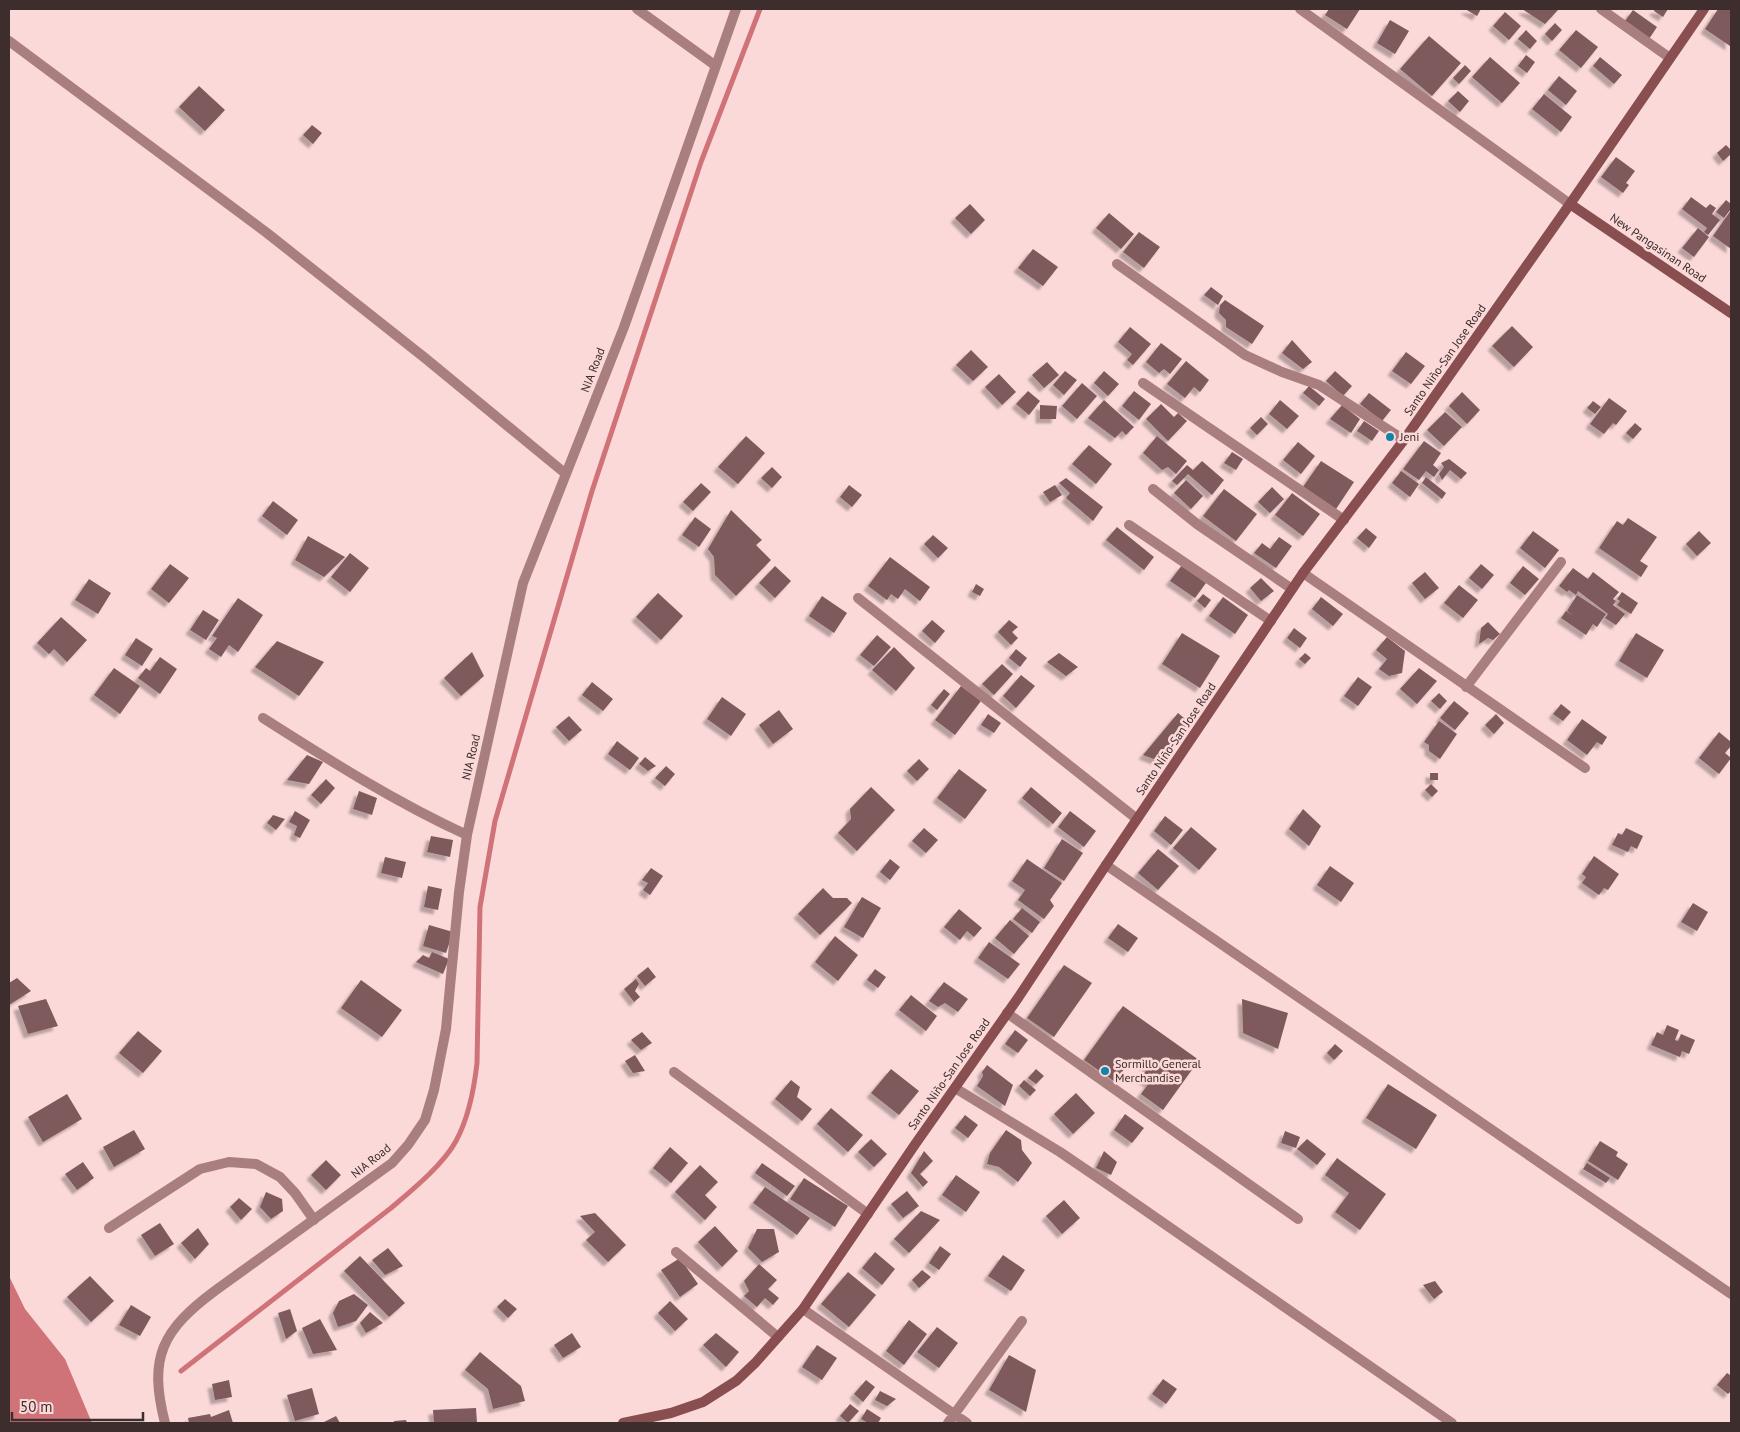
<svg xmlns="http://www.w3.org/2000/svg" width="1740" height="1432" font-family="'PT Sans',sans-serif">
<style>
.water{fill:#d07378}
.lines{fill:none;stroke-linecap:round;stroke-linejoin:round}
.stream{stroke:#d07378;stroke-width:5}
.building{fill:#7e5a5b;filter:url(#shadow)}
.street{stroke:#a97e7f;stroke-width:10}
.secondary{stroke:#894e50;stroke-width:10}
.poi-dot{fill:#1084aa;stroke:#fbd9d9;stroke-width:2}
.labels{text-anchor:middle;stroke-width:5;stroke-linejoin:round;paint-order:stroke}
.street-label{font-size:12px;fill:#3d2d2d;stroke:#fbd9d9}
.poi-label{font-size:12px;fill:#3d2d2d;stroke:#fbd9d9;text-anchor:start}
</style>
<defs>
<filter id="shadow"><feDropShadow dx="-4.5" dy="4.5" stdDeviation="1" flood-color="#0004"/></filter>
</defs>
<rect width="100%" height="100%" fill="#fbd9d9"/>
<path class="water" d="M9 1276 25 1309 65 1359 92 1423H9Z"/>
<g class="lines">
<path class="stream" d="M181 1371 391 1208C411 1191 443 1165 456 1141 469 1117 474 1090 477 1063L480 907 495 821 592 491 701 162 760 9"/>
</g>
<path class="building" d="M1329 9H1360L1347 29 1325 15Z
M1465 9H1481L1477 16Z
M1522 9H1557L1558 10 1545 24Z
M1655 9H1668L1663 17 1654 11Z
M1718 9H1731L1730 46 1705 29Z
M1633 10 1657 27 1649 39 1625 21Z
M1505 12 1521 26 1509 40 1493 26Z
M1390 20 1409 31 1395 54 1377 43Z
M1555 23 1562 30 1552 41 1545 34Z
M1526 30 1537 41 1530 49 1518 39Z
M1576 30 1598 47 1581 68 1559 50Z
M1429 36 1461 63 1432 96 1400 69Z
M1526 55 1535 62 1527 73 1518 66Z
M1490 57 1520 83 1502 103 1472 77Z
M1600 57 1622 75 1614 84 1593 66Z
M1465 65 1471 71 1459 84 1453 78Z
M1559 76 1577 91 1566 105 1548 90Z
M199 86 225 110 205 131 179 107Z
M1458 91 1469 101 1460 112 1448 101Z
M1544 94 1572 117 1561 132 1532 109Z
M312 125 322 133 313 144 303 135Z
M1726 145 1730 149 1731 147V157L1730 155 1723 161 1717 153Z
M1616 157 1635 171 1626 183 1629 185 1623 193 1601 177Z
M1691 197 1706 208 1710 204 1716 208 1712 214 1720 220 1708 235 1704 232 1707 228 1682 209Z
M1726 200 1731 204V209L1724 218 1716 212Z
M970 204 985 220 971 234 955 218Z
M1731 210V249L1713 236Z
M1109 213 1134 234 1121 249 1096 228Z
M1698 228 1709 237 1694 257 1682 248Z
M1139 232 1160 247 1144 268 1123 252Z
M1033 249 1058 267 1043 286 1018 268Z
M1211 287 1223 296 1218 305 1204 295Z
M1225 300 1264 326 1252 344 1226 327V320L1219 313 1220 305Z
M1512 326 1533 347 1514 367 1492 346Z
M1130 327 1151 344 1133 365 1127 360 1132 354 1118 342Z
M1292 340 1312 362 1303 369 1282 353Z
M1161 343 1182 359 1170 374 1164 369 1159 373 1146 362Z
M971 350 988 367 973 381 956 365Z
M1406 352 1425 366 1411 384 1392 371Z
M1186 361 1209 380 1200 392 1194 387 1185 398 1167 384Z
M1047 362 1059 375 1044 388 1032 375Z
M1065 371 1077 380 1064 395 1053 385Z
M1104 371 1119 384 1108 396 1094 383Z
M1335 371 1352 386 1343 396 1326 381Z
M999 374 1016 392 1002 405 985 387Z
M1082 383 1097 396 1077 419 1062 406Z
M1309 386 1325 399 1319 406 1303 393Z
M1028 391 1040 401 1029 415 1016 404Z
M1134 391 1151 404 1139 420 1122 406Z
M1462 392 1480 410 1467 424 1449 406Z
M1369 393 1391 410 1382 421 1360 404Z
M1609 398 1627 411 1616 425 1613 423 1604 434 1590 424Z
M1104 400 1134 427 1126 435 1122 431 1115 438 1088 418Z
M1280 400 1299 416 1287 429 1269 414Z
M1593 401 1601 407 1595 414 1587 408Z
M1161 404 1174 417 1178 413 1187 421 1168 441 1146 419Z
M1040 405 1057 406 1056 419H1040Z
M1342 405 1360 419 1351 433 1330 419Z
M1445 412 1462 427 1444 446 1427 430Z
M1261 417 1268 424 1257 435 1250 428Z
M1364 421 1379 431 1372 441 1357 431Z
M1635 423 1642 429 1633 439 1626 433Z
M746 436 765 453 738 484 718 467Z
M1157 436 1187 461 1176 474 1168 467 1162 470 1143 453Z
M1424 441 1441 453 1433 465 1439 470 1434 477 1426 471 1419 480 1403 469Z
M1298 442 1315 456 1301 474 1283 460Z
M1089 445 1112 464 1096 484 1072 464Z
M1232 452 1243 459 1236 470 1224 463Z
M1449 459 1467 473 1461 479 1450 470 1442 480 1439 474 1444 467 1441 463Z
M1202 461 1224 480 1212 495 1188 474 1177 485 1172 481 1187 465 1193 470Z
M1321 461 1354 482 1336 509 1303 487Z
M772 467 782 477 772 488 761 478Z
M1401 471 1419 484 1410 497 1392 483Z
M1426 477 1446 493 1442 499 1422 483Z
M1066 478 1103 507 1093 521 1066 498 1070 493 1059 483Z
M1186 480 1203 496 1191 509 1174 493Z
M701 483 711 492 693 511 683 502Z
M849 485 862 495 852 507 840 497Z
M1055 485 1062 495 1050 502 1043 492Z
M1272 487 1284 499 1270 513 1258 502Z
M1224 489 1257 514 1236 541 1203 516Z
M1292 493 1320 514 1303 536 1275 515Z
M273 501 298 520 287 535 262 516Z
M731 510 762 540 756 545 771 560 736 596 715 575 714 557 708 549Z
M695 517 711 529 699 547 682 535Z
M1628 518 1657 537 1640 561 1648 566 1641 577 1599 548 1617 521 1623 525Z
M1117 527 1154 557 1144 570 1106 540Z
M1366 528 1377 537 1369 548 1357 538Z
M1533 531 1559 550 1545 568 1520 548Z
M1699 531 1711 543 1697 556 1686 544Z
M933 535 948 548 938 558 924 544Z
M308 536 345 557 324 577 295 560Z
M1279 537 1292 546 1276 568 1254 553 1262 543 1270 549Z
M350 553 369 568 350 592 331 577Z
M890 557 930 587 920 601 905 589 898 599 891 594 887 600 868 586Z
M170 564 189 578 169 603 151 589Z
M1481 564 1494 575 1482 589 1469 578Z
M1182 565 1206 583 1195 598 1170 581Z
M775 566 791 581 775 598 759 583Z
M1523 566 1539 579 1525 595 1510 583Z
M1573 568 1588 579 1593 572 1619 592 1613 599 1616 601 1613 605 1625 614 1616 625 1605 618 1608 614 1578 591 1576 595 1569 590 1567 592 1559 586Z
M1425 572 1439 588 1425 599 1412 583Z
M1261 578 1274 591 1261 601 1250 588Z
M89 579 111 593 98 614 75 600Z
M976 584 984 589 980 596 972 592Z
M1459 585 1478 600 1463 618 1444 603Z
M1622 592 1638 603 1631 614 1617 605 1620 601 1617 599Z
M658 593 683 616 661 640 636 617Z
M1203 594 1211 600 1205 608 1197 601Z
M1577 595 1606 614 1597 627 1593 624 1586 635 1561 618 1566 611 1574 616 1567 611Z
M822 596 847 613 834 633 809 616Z
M1223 597 1248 615 1235 634 1209 616Z
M1321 597 1343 614 1333 626 1312 609Z
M238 598 263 615 238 652 229 645 221 657 209 649 217 638 212 636Z
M203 610 219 620 206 640 190 630Z
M61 617 87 640 67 662 54 649 49 654 37 643Z
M932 620 945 631 935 643 922 631Z
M1009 620 1018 627 1012 632 1018 638 1011 645 998 632Z
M1488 622 1500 634 1493 640 1488 638 1479 644 1481 628Z
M1294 628 1307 638 1300 648 1287 638Z
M1182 633 1220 656 1200 688 1162 664Z
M1636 633 1664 650 1647 678 1619 661Z
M877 635 891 647 874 666 860 655Z
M1387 637 1405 651 1402 673 1389 676 1379 669 1387 659 1376 650Z
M136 638 153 649 142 666 125 655Z
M277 641 324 662 299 696 255 667Z
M894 647 915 668 896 691 872 670Z
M1016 649 1027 658 1020 667 1009 658Z
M472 652 484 676 461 696 444 678Z
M1059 653 1078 667 1066 676 1047 662Z
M1305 653 1311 658 1305 664 1299 659Z
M160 657 177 669 160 694 138 678 146 668 150 671Z
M1002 664 1013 674 994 695 982 684Z
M114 668 140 686 120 714 94 695Z
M1419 668 1437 681 1417 704 1400 689Z
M1021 675 1035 686 1016 708 1003 696Z
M1358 677 1372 687 1358 706 1344 696Z
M592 682 613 699 603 711 582 695Z
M961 686 981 701 955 735 935 720Z
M944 689 950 694 937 710 931 705Z
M1439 693 1447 701 1440 709 1431 701Z
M722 697 746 714 731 736 707 719Z
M1454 701 1469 713 1455 730 1440 718Z
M1561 704 1571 712 1563 721 1553 714Z
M779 710 793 729 773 744 759 725Z
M1178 713 1190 723 1159 761 1143 755Z
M988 714 1001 723 994 733 981 725Z
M1496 714 1504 723 1494 734 1485 725Z
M569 716 582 730 569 741 556 727Z
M1582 719 1607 737 1602 745 1597 742 1587 755 1567 740Z
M1439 721 1457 734 1440 759 1429 751V745L1424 742Z
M1719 732 1731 742V746L1725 753 1731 758 1719 774 1699 758Z
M617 741 639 758 630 770 608 754Z
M307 755 323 762 309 784 287 780Z
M645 757 656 766 648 771 639 764Z
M919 759 929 769 917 781 907 771Z
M666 766 675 774 665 786 655 778Z
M959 769 987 790 965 819 937 798Z
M1430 773H1438V780H1430Z
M326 779 335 788 321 804 311 795Z
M1431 784 1438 791 1432 797 1425 790Z
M871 787 895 810 857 851 838 833 851 819 850 809Z
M1031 787 1062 813 1053 824 1022 798Z
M359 791 377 798 372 815 353 809Z
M1303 809 1321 826 1309 846 1289 829Z
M295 811 310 820 300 838 294 835 297 826 289 822Z
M1070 811 1096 831 1084 847 1058 827Z
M273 815 285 819 276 830 267 823Z
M1165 816 1183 830 1171 845 1154 831Z
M1191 827 1217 849 1199 870 1173 848Z
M924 828 938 840 926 853 912 841Z
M1626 828 1643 836 1637 849 1631 846 1628 852 1612 845 1618 833 1622 835Z
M431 836 453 840 450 857 427 852Z
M1062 839 1083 853 1064 881 1044 868Z
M1158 849 1179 866 1158 890 1138 873Z
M1594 856 1619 874 1608 890 1604 888 1599 895 1582 883 1586 877 1582 874Z
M385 857 406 862 402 878 381 873Z
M890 859 900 867 890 880 880 872Z
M1027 859 1062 883 1050 900 1054 906 1044 919 1018 900 1025 890 1012 881Z
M1330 866 1354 883 1341 902 1317 885Z
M651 868 663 876 650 895 643 890 648 883 642 880Z
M428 886 442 889 438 910 424 907Z
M823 888 833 898H847L852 903 820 935 798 914Z
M862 897 881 908 863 938 844 927Z
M1693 903 1708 912 1697 931 1681 922Z
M1022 908 1040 922 1032 933 1013 919Z
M959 909 982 928 974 937 967 931 960 940 944 927Z
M1010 920 1029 936 1014 954 995 938Z
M1118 924 1138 938 1128 952 1108 938Z
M429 925 453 932 446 953 423 946Z
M835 936 858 955 838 981 815 962Z
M989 942 1020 964 1008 979 978 958Z
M432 952 449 959 443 974 416 962 423 955 429 958Z
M1064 965 1092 983 1054 1037 1027 1018Z
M648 967 656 977 645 986 637 976Z
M875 969 886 977 878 988 867 980Z
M17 978 31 991 9 1005V983Z
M636 979 639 984 635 991 640 997 634 1002 624 989Z
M361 980 402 1010 382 1037 341 1008Z
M944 982 968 999 958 1012 945 1003 938 1007 929 1001Z
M911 995 937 1016 926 1031 899 1010Z
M46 999 58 1026 28 1034 18 1006Z
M1242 999 1288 1013 1278 1049 1243 1033Z
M1123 1006 1199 1060 1163 1110 1141 1094 1149 1083 1141 1078 1148 1068 1132 1058 1115 1082 1084 1060Z
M1667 1025 1679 1030 1675 1040 1678 1041 1681 1034 1695 1040 1689 1054 1682 1051 1680 1057 1651 1045 1657 1032 1663 1035Z
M1015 1030 1028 1040 1018 1053 1005 1044Z
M138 1031 162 1051 143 1073 119 1053Z
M642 1032 652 1043 641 1050 631 1040Z
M1335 1044 1343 1051 1334 1060 1327 1053Z
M635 1055 645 1071 633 1073 625 1061Z
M987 1065 1013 1085 1005 1106 977 1086 983 1076 982 1072Z
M891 1069 919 1091 899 1115 871 1093Z
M1036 1069 1044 1076 1036 1084 1028 1078Z
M791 1080 800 1087 797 1097 812 1109 802 1121 775 1099Z
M1024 1080 1036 1090 1030 1096 1019 1086Z
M1388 1084 1437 1115 1416 1149 1366 1118Z
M1076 1093 1095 1113 1073 1134 1054 1114Z
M67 1094 82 1119 43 1142 28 1117Z
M831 1108 863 1135 848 1152 817 1124Z
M1125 1114 1144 1128 1132 1143 1114 1130Z
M965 1115 978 1125 968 1138 955 1128Z
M134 1130 145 1149 114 1167 103 1147Z
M1006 1130 1021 1140 1022 1150 1032 1163 1018 1182 999 1167 987 1164 990 1153Z
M1285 1131 1300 1137 1296 1148 1281 1143Z
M871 1139 887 1154 874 1167 858 1152Z
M1307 1139 1326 1154 1317 1165 1297 1149Z
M1600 1141 1618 1152 1616 1156 1628 1164 1618 1180 1588 1161Z
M670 1147 688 1163 671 1183 653 1168Z
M924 1151 933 1161 920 1174 928 1182 923 1187 911 1173Z
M1104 1151 1117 1162 1111 1175 1096 1168Z
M1337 1158 1386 1194 1360 1230 1335 1212 1349 1193 1325 1175Z
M326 1160 341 1175 326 1190 311 1175Z
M83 1162 94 1178 77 1190 65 1174Z
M762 1163 795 1186 787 1196 755 1173Z
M1587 1163 1610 1178 1606 1183 1583 1169Z
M700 1165 718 1182 705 1195 717 1207 705 1220 675 1192Z
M956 1175 980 1192 966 1212 942 1195Z
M804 1178 848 1206 835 1227 790 1199Z
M765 1187 810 1218 797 1235 753 1203Z
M907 1191 919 1206 903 1218 891 1204Z
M266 1192 282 1199 283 1211 271 1219 260 1207Z
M239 1198 252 1209 241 1220 230 1207Z
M1064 1200 1080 1218 1062 1234 1046 1216Z
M921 1211 940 1220 909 1253 894 1239Z
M595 1213 626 1245 608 1262 586 1240 595 1232 580 1216Z
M160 1223 174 1244 155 1256 141 1235Z
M715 1226 738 1251 722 1267 698 1242Z
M198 1228 209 1244 195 1259 181 1243Z
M757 1229H774L779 1252 762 1262 748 1248Z
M940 1246 951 1254 939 1270 929 1263Z
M388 1248 403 1266 385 1275 372 1260Z
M875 1252 895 1269 882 1285 862 1268Z
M1003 1255 1025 1270 1011 1291 988 1276Z
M360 1256 405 1303 389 1317 344 1271Z
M680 1258 698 1284 680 1297 661 1270Z
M759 1264 777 1280 768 1289 779 1298 773 1305 765 1298 757 1307 744 1296 749 1291 744 1281Z
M922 1270 931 1277 919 1288 912 1280Z
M848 1272 876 1295 849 1327 821 1304Z
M90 1276 114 1301 91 1322 67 1297Z
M1435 1281 1443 1292 1434 1299 1423 1285Z
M354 1294 368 1305 356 1321 338 1327 333 1313 339 1301Z
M505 1299 517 1309 508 1318 497 1307Z
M670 1301 688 1319 675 1331 658 1313Z
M131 1305 151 1317 140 1336 119 1325Z
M290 1309 297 1331 286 1339 278 1313Z
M370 1312 383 1323 366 1333 360 1323Z
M320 1319 337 1350 313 1354 302 1328Z
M909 1320 927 1334 904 1365 886 1351Z
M937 1327 958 1343 939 1368 917 1352Z
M572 1333 581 1347 563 1358 554 1345Z
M716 1333 739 1352 726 1367 703 1345Z
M817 1345 837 1358 822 1380 802 1367Z
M480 1352 521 1386 525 1401 493 1409 488 1389 465 1370Z
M1009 1355 1036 1370 1026 1412 989 1390Z
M1727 1373 1730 1375 1731 1373V1391L1728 1394 1717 1385Z
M1163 1379 1177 1389 1166 1404 1152 1394Z
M229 1380 232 1397 215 1400 212 1384Z
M866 1380 875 1387 863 1402 854 1394Z
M312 1388 319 1414 295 1421 287 1395Z
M880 1391 896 1399 887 1406 875 1400Z
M850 1404 859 1411 848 1423 840 1416Z
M476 1408 477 1423H434L433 1410Z
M867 1409 881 1418 878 1423H868L861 1419Z
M229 1410 233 1423H189L188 1418 210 1414 211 1417Z
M336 1416 340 1423H322Z
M406 1420 407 1423H394V1421Z"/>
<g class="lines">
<path class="street" d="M637 9 716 66
M1300 9 1570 204
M1601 9 1670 58
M9 41 267 233 425 358 566 474
M1117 264 1245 355 1282 372 1319 385 1404 440
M1143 383 1344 520
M1153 489 1197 524 1292 589
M1129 525 1271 621
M1303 573 1585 768
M858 598 1137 819
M1466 687 1561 562
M263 718C329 760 395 802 467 835
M1106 865 1731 1294
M1007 1013 1298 1219
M674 1072 868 1214
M955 1088 1060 1152 1110 1186 1452 1423
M109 1228 200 1169 229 1162 256 1164 280 1177 295 1193 314 1220
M676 1252 778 1337
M803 1309 967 1423
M165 1423C148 1357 162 1330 216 1290L392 1163 408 1145 425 1120 434 1090 446 1029 459 892 467 835 523 583 624 327 736 9
M948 1423 1022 1321"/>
<path class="secondary" d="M1570 204 1731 313
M623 1423 671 1413 703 1402 736 1381 756 1362 803 1309 916 1143 1018 998 1106 865 1303 573 1404 440 1570 204 1704 9"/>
</g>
<g class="poi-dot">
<circle cx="1390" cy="437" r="5"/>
<circle cx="1105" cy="1071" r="5"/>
</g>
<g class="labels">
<g class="street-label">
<text transform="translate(1658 248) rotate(34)" y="4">New Pangasinan Road</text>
<text transform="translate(1445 360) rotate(-55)" y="4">Santo Niño-San Jose Road</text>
<text transform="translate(593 370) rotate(-69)" y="4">NIA Road</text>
<text transform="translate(1176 739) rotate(-56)" y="4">Santo Niño-San Jose Road</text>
<text transform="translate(471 757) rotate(-77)" y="4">NIA Road</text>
<text transform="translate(949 1074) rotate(-55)" y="4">Santo Niño-San Jose Road</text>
<text transform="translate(371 1161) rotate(-39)" y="4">NIA Road</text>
</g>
<g class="poi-label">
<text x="1400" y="441">Jeni</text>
<text x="1115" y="1068">Sormillo General<tspan x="1115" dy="14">Merchandise</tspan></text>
</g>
</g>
<rect width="1740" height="1432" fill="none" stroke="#3d2d2d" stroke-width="20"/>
<path d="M12 1412v8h131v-8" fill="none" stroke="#3d2d2d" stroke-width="2.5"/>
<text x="20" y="1412" font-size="15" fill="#3d2d2d" stroke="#fbd9d9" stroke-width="4" paint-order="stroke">50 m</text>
</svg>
